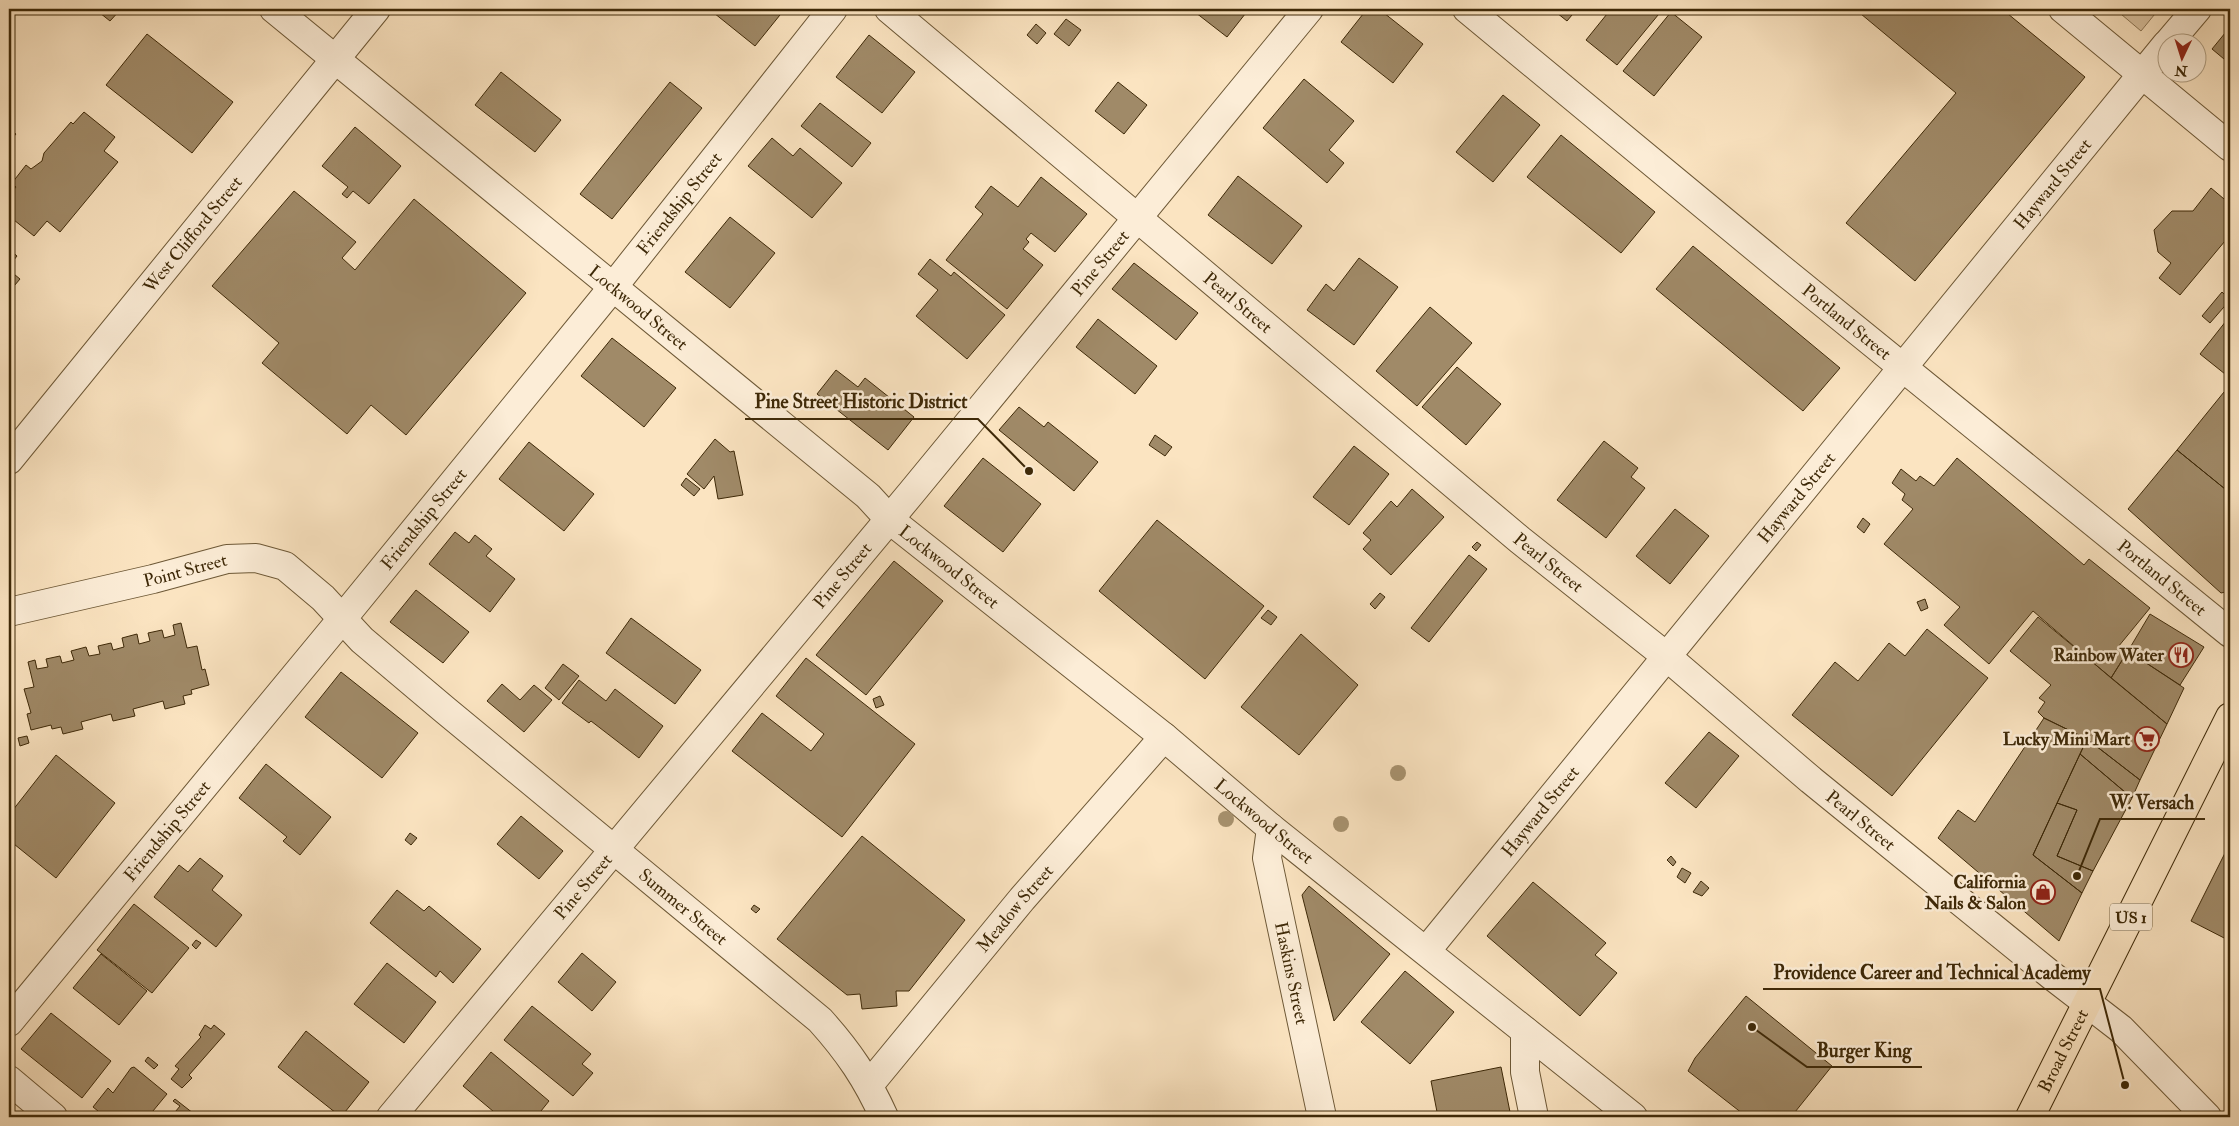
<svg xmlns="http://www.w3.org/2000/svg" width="2239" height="1126" font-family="'IM FELL Double Pica',serif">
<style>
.green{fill:#dbc4a2;stroke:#8c7655}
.building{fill:#a08a68;stroke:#3e2908}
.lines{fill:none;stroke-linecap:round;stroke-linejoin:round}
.minor-casing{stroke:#6d5836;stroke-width:30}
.major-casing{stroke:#3e2908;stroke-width:30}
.minor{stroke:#fcedd7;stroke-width:28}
.major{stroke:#fbe4c1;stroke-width:28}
.tree{fill:#a89370}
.labels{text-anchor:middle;stroke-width:5;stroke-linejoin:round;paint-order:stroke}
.shield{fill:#fcedd7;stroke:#776446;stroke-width:1}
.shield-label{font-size:16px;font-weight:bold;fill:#3e2908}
.street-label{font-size:18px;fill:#3e2908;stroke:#fcedd7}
.poi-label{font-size:18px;font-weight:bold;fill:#3e2908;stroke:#fcedd7;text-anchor:end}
.leader{fill:none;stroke:#3e2908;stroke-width:2}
.callout-dot{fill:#3e2908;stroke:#fcedd7;stroke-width:2}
.callout-label{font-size:19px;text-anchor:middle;font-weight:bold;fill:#3e2908;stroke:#fcedd7;stroke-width:5;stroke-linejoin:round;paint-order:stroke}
</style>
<rect width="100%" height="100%" fill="#fbe4c1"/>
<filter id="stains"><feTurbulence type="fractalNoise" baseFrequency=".004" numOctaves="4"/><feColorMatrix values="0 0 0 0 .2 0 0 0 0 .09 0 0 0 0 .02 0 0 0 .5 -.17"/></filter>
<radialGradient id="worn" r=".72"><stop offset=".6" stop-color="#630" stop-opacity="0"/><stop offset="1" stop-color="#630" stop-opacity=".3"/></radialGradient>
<path class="green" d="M2115 9H2159L2141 31Z"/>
<path class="building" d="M95 9H121L110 21Z
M709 9H783L784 10 755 46Z
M1191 9H1249L1227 37Z
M1367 9H1379L1423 44 1393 83 1341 42Z
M1552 9H1577L1567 21Z
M1611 9H1663L1617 65 1586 40Z
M1855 9H2002L2085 77 1915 281 1846 223 1956 93Z
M1671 12 1702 37 1654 96 1623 71Z
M1066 19 1081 30 1069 46 1054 34Z
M1036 24 1046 33 1037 44 1027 35Z
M2230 27V64L2212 49Z
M147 34 233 102 192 153 106 85Z
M869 35 915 72 882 113 836 77Z
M501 72 561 120 535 152 475 105Z
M1304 79 1354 121 1329 150 1344 163 1327 183 1263 128Z
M670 82 702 108 612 219 580 194Z
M1118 82 1147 105 1124 134 1095 111Z
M1503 95 1540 125 1493 182 1456 152Z
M820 103 871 143 852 167 801 126Z
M84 112 115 137 104 151 118 162 60 232 47 221 34 236 9 216V202L14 196 11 193 16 187 12 183 26 165 31 169 42 161 44 153 71 122 73 124Z
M355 127 401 166 369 204 353 191 347 198 342 194 348 187 322 166Z
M9 129 16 134 9 142Z
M1561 135 1655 212 1621 253 1527 177Z
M772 138 793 156 800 148 842 183 812 218 748 166Z
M1238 176 1302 226 1272 264 1208 215Z
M1041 177 1087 214 1055 252 1031 233 1026 239 1029 242 1023 249 1043 265 1007 309 946 260 983 214 975 207 991 186 1018 207Z
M2211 188 2230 204V235L2180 295 2159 278 2171 263 2158 252 2154 230 2172 211H2193Z
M294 191 356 242 342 258 355 270 414 199 526 293 406 435 371 405 347 434 262 363 279 343 212 286Z
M730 217 775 253 730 308 685 272Z
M1693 246 1840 368 1803 411 1656 289Z
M9 249 17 256 9 266Z
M1359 258 1398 287 1354 345 1307 310 1326 284 1334 291Z
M930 259 951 276 954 272 1005 315 967 359 916 316 938 290 918 274Z
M1134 263 1198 313 1176 340 1112 289Z
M9 270 20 279 9 292Z
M2222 292 2230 300 2210 323 2202 316Z
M1430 307 1472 343 1417 406 1376 371Z
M2230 316V378L2200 354Z
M1098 319 1157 366 1135 394 1076 347Z
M612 338 676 388 644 427 581 376Z
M1457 367 1501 404 1466 445 1422 407Z
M836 370 858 387 865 378 914 417 888 450 817 394Z
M2224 392 2230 397V493L2177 450Z
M1019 407 1044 427 1048 422 1098 462 1074 491 999 430Z
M1155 435 1172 447 1165 456 1149 445Z
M715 439 730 452 734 451 743 495 718 499 714 476 704 489 687 474Z
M1604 441 1638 468 1631 477 1645 488 1606 538 1557 500Z
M529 442 594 494 564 531 499 479Z
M1354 446 1389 474 1349 525 1313 497Z
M2177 450 2230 493V591L2221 593 2128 509Z
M983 458 1041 504 1003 552 944 506Z
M1957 458 2084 565 2089 559 2150 608 2118 647 2126 654 2111 678 2033 611 1989 664 1944 625 1960 607 1884 544 1913 509 1902 500 1905 494 1892 483 1901 469 1916 481 1920 476 1934 486Z
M686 478 700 489 694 496 681 485Z
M1412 489 1444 517 1391 575 1363 549 1371 540 1363 533 1391 501 1397 507Z
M1675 509 1709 536 1670 584 1636 556Z
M1863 518 1870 524 1864 533 1857 527Z
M1157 520 1264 606 1205 679 1099 591Z
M455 532 469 543 475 535 492 549 486 556 515 579 490 612 429 564Z
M1477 542 1481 545 1476 551 1472 547Z
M1469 555 1487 569 1429 642 1411 628Z
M894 561 943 601 866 695 816 655Z
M416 590 469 632 443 663 390 622Z
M1380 593 1385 597 1375 609 1370 604Z
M1925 599 1928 608 1921 611 1917 602Z
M1268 610 1277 617 1271 625 1261 618Z
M2150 614 2204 647 2180 685 2128 651Z
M2038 617 2167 724 2140 780 2087 739 2044 718 2038 712 2045 702 2039 698 2051 685 2010 651Z
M631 618 701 670 675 704 606 653Z
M181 623 187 648 197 646 202 670 205 669 209 685 191 690 192 694 183 696 185 704 165 709 163 701 133 709 135 716 113 721 111 714 81 722 83 729 63 734 61 727 52 729 51 725 31 730 27 714 31 713 24 689 34 687 28 662 35 660 37 669 48 667 46 659 60 656 62 663 74 660 71 651 86 647 89 656 100 654 98 646 111 643 113 650 124 647 122 638 137 634 139 644 150 641 148 633 162 630 164 638 175 635 173 625Z
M1927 629 1988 678 1892 796 1792 715 1835 662 1858 681 1889 643 1905 656Z
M1301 634 1358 685 1299 755 1241 707Z
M2128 651 2184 688 2167 724 2111 678Z
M806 658 915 744 842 837 732 751 762 713 811 751 824 734 776 696Z
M563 664 579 676 559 700 545 688Z
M341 672 418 733 382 778 305 717Z
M579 680 606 701 615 689 663 726 639 758 591 721 589 723 562 703Z
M502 684 520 700 534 685 552 700 524 732 487 701Z
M880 696 884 705 876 708 873 699Z
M2044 718 2087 739 2033 855 2082 893 2059 941 1938 838 1958 810 1975 822Z
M1709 732 1739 756 1696 808 1665 783Z
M27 736 29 743 20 746 18 738Z
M2087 739 2140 780 2132 798 2080 754Z
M2080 754 2132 798 2093 871 2057 856 2077 810 2057 803Z
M56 755 115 803 56 878 9 840V815Z
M266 764 331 817 300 855 283 841 287 837 239 798Z
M2057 803 2077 810 2057 856 2093 871 2082 893 2033 855Z
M521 816 563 851 539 879 497 844Z
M410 833 417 838 411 845 405 840Z
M862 836 965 920 909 991H896L897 1006 862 1009 860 994 847 995 777 939Z
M2230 843V941L2191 921Z
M1671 856 1676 862 1673 866 1667 860Z
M200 858 223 876 212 890 242 915 216 947 154 897 179 865 188 872Z
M1682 868 1691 873 1685 883 1677 877Z
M1701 881 1709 888 1702 896 1693 892Z
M1533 882 1606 943 1595 955 1617 973 1580 1016 1487 936Z
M1309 886 1390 954 1334 1021 1302 895Z
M397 890 424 911 429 906 481 949 453 983 440 971 436 977 370 923Z
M134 904 189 948 152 993 97 950Z
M754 905 760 909 756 913 751 909Z
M196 940 201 943 196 949 192 945Z
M582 953 616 982 592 1011 558 982Z
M101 954 147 991 119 1025 73 988Z
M387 963 436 1002 404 1043 354 1004Z
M1405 971 1454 1012 1410 1064 1361 1022Z
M1746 996 1832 1066 1791 1117H1747L1688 1071 1695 1058Z
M532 1006 591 1054 582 1064 593 1073 573 1096 504 1040Z
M51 1013 111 1061 82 1098 21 1049Z
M205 1025 211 1029 214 1025 225 1034 189 1075 192 1078 182 1088 171 1079 179 1069 175 1066 201 1037 199 1035Z
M306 1031 369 1082 341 1117 278 1067Z
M491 1052 549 1101 541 1111 549 1117H500L463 1086Z
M148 1057 158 1065 154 1069 145 1061Z
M134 1067 167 1094 148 1117H99L96 1114 98 1111 93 1107 108 1088 113 1093 131 1068Z
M1501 1067 1511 1117H1438L1431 1081Z
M175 1099 198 1117H171L180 1106 173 1101Z"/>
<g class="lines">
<defs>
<g id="minor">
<path id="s1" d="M274 9 868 496 890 520 1164 737 1271 828 1633 1117"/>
<path id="s2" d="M889 9 1520 540 1666 656 1811 780 2051 975 2121 1029 2207 1117"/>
<path id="s3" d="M1467 9 1779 267 2230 633"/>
<path d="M2063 9 2230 147"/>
<path d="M2169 42 2197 9"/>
<path id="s4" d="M9 460 376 9"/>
<path id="s5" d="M9 612 153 579 227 559 256 558 285 566 323 598 362 640 445 710 820 1020C848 1051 867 1079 884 1117"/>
<path id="s6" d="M1271 828 1267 858 1322 1117"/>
<path id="s7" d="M1427 950 2166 45"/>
<path id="s8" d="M9 1022 342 619 613 287 833 9"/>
<path d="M1525 1031V1072L1534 1117"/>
<path d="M9 1080 53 1117"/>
<path id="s9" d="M869 1085 1022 899 1164 737"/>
<path id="s10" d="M391 1117 912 492 1309 9"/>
</g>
<g id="major">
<path id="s11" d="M2030 1117 2230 717"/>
</g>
</defs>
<use href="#minor" class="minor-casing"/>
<use href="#major" class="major-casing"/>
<use href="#minor" class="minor"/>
<use href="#major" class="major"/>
</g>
<g class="tree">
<circle cx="1398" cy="773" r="8"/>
<circle cx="1226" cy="819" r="8"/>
<circle cx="1341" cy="824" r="8"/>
</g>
<defs>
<symbol id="restaurant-ring" viewBox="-11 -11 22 22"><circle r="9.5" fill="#fcedd7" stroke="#8f2418" stroke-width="1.5"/><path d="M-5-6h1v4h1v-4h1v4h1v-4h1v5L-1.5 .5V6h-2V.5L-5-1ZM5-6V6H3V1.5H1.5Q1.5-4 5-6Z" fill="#8f2418"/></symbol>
<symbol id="supermarket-ring" viewBox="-11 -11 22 22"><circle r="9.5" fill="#fcedd7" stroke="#8f2418" stroke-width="1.5"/><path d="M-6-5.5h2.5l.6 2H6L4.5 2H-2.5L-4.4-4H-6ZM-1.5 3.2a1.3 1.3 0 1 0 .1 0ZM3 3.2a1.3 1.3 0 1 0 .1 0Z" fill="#8f2418"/></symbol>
<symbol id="shop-ring" viewBox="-11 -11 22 22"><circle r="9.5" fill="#fcedd7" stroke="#8f2418" stroke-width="1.5"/><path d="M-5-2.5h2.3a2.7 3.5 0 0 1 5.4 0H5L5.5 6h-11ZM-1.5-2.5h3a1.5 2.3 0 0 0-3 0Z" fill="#8f2418"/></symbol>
</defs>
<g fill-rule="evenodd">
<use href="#restaurant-ring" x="2167" y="641" width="28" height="28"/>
<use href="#supermarket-ring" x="2133" y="725" width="28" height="28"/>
<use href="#shop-ring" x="2029" y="878" width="28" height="28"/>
</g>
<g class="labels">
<rect class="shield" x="2110" y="903.5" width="42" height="27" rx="4"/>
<g class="shield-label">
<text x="2131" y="923">US 1</text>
</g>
<g class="street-label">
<text dy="6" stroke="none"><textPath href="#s7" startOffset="989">Hayward Street</textPath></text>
<text dy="6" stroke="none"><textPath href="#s8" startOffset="1058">Friendship Street</textPath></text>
<text dy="6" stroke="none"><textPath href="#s4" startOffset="291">West Clifford Street</textPath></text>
<text dy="6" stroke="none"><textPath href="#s10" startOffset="1110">Pine Street</textPath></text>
<text dy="6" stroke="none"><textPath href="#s2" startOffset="456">Pearl Street</textPath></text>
<text dy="6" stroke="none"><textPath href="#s1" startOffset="471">Lockwood Street</textPath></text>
<text dy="6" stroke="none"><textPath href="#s3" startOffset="492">Portland Street</textPath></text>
<text dy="6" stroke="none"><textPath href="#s7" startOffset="584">Hayward Street</textPath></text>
<text dy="6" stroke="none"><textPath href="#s8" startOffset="652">Friendship Street</textPath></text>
<text dy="6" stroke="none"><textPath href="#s2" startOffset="861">Pearl Street</textPath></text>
<text dy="6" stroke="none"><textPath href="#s1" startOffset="876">Lockwood Street</textPath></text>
<text dy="6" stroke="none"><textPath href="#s5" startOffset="181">Point Street</textPath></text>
<text dy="6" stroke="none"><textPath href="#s10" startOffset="705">Pine Street</textPath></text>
<text dy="6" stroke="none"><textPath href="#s3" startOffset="898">Portland Street</textPath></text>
<text dy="6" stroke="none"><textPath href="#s7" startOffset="179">Hayward Street</textPath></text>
<text dy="6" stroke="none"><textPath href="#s1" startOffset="1281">Lockwood Street</textPath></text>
<text dy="6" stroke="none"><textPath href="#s2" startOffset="1266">Pearl Street</textPath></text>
<text dy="6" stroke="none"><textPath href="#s8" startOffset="248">Friendship Street</textPath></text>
<text dy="6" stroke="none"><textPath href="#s10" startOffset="300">Pine Street</textPath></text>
<text dy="6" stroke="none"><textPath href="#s5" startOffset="808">Summer Street</textPath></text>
<text dy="6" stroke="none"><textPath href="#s9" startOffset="229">Meadow Street</textPath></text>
<text dy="6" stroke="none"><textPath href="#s6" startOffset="148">Haskins Street</textPath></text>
<text dy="6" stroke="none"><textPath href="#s11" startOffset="74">Broad Street</textPath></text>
</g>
<g class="poi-label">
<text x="2164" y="661">Rainbow Water</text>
<text x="2130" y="745">Lucky Mini Mart</text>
<text x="2026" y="888">California<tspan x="2026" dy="21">Nails &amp; Salon</tspan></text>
</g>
</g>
<path class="leader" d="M1029 471L978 419H745M2077 876L2100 819H2205M2125 1085L2100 989H1763M1752 1027L1807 1067H1922"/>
<g class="callout-dot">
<circle cx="1029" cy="471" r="5"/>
<circle cx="2077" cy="876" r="5"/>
<circle cx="2125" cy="1085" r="5"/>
<circle cx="1752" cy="1027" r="5"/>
</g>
<g class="callout-label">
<text x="861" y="408">Pine Street Historic District</text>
<text x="2152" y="809">W. Versach</text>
<text x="1932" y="979">Providence Career and Technical Academy</text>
<text x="1864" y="1057">Burger King</text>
</g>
<rect width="2239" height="1126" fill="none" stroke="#fbe4c1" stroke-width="30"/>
<rect x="10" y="10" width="2219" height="1106" fill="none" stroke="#3e2908" stroke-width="2.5"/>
<rect x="15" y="15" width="2209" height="1096" fill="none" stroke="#3e2908"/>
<g transform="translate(2182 58) rotate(184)"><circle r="24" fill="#fcedd7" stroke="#b09f84"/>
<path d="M0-4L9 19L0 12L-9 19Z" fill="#8f2418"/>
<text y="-8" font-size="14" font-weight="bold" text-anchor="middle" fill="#3e2908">N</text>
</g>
<rect width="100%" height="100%" filter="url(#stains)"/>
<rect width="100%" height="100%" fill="url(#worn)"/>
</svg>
